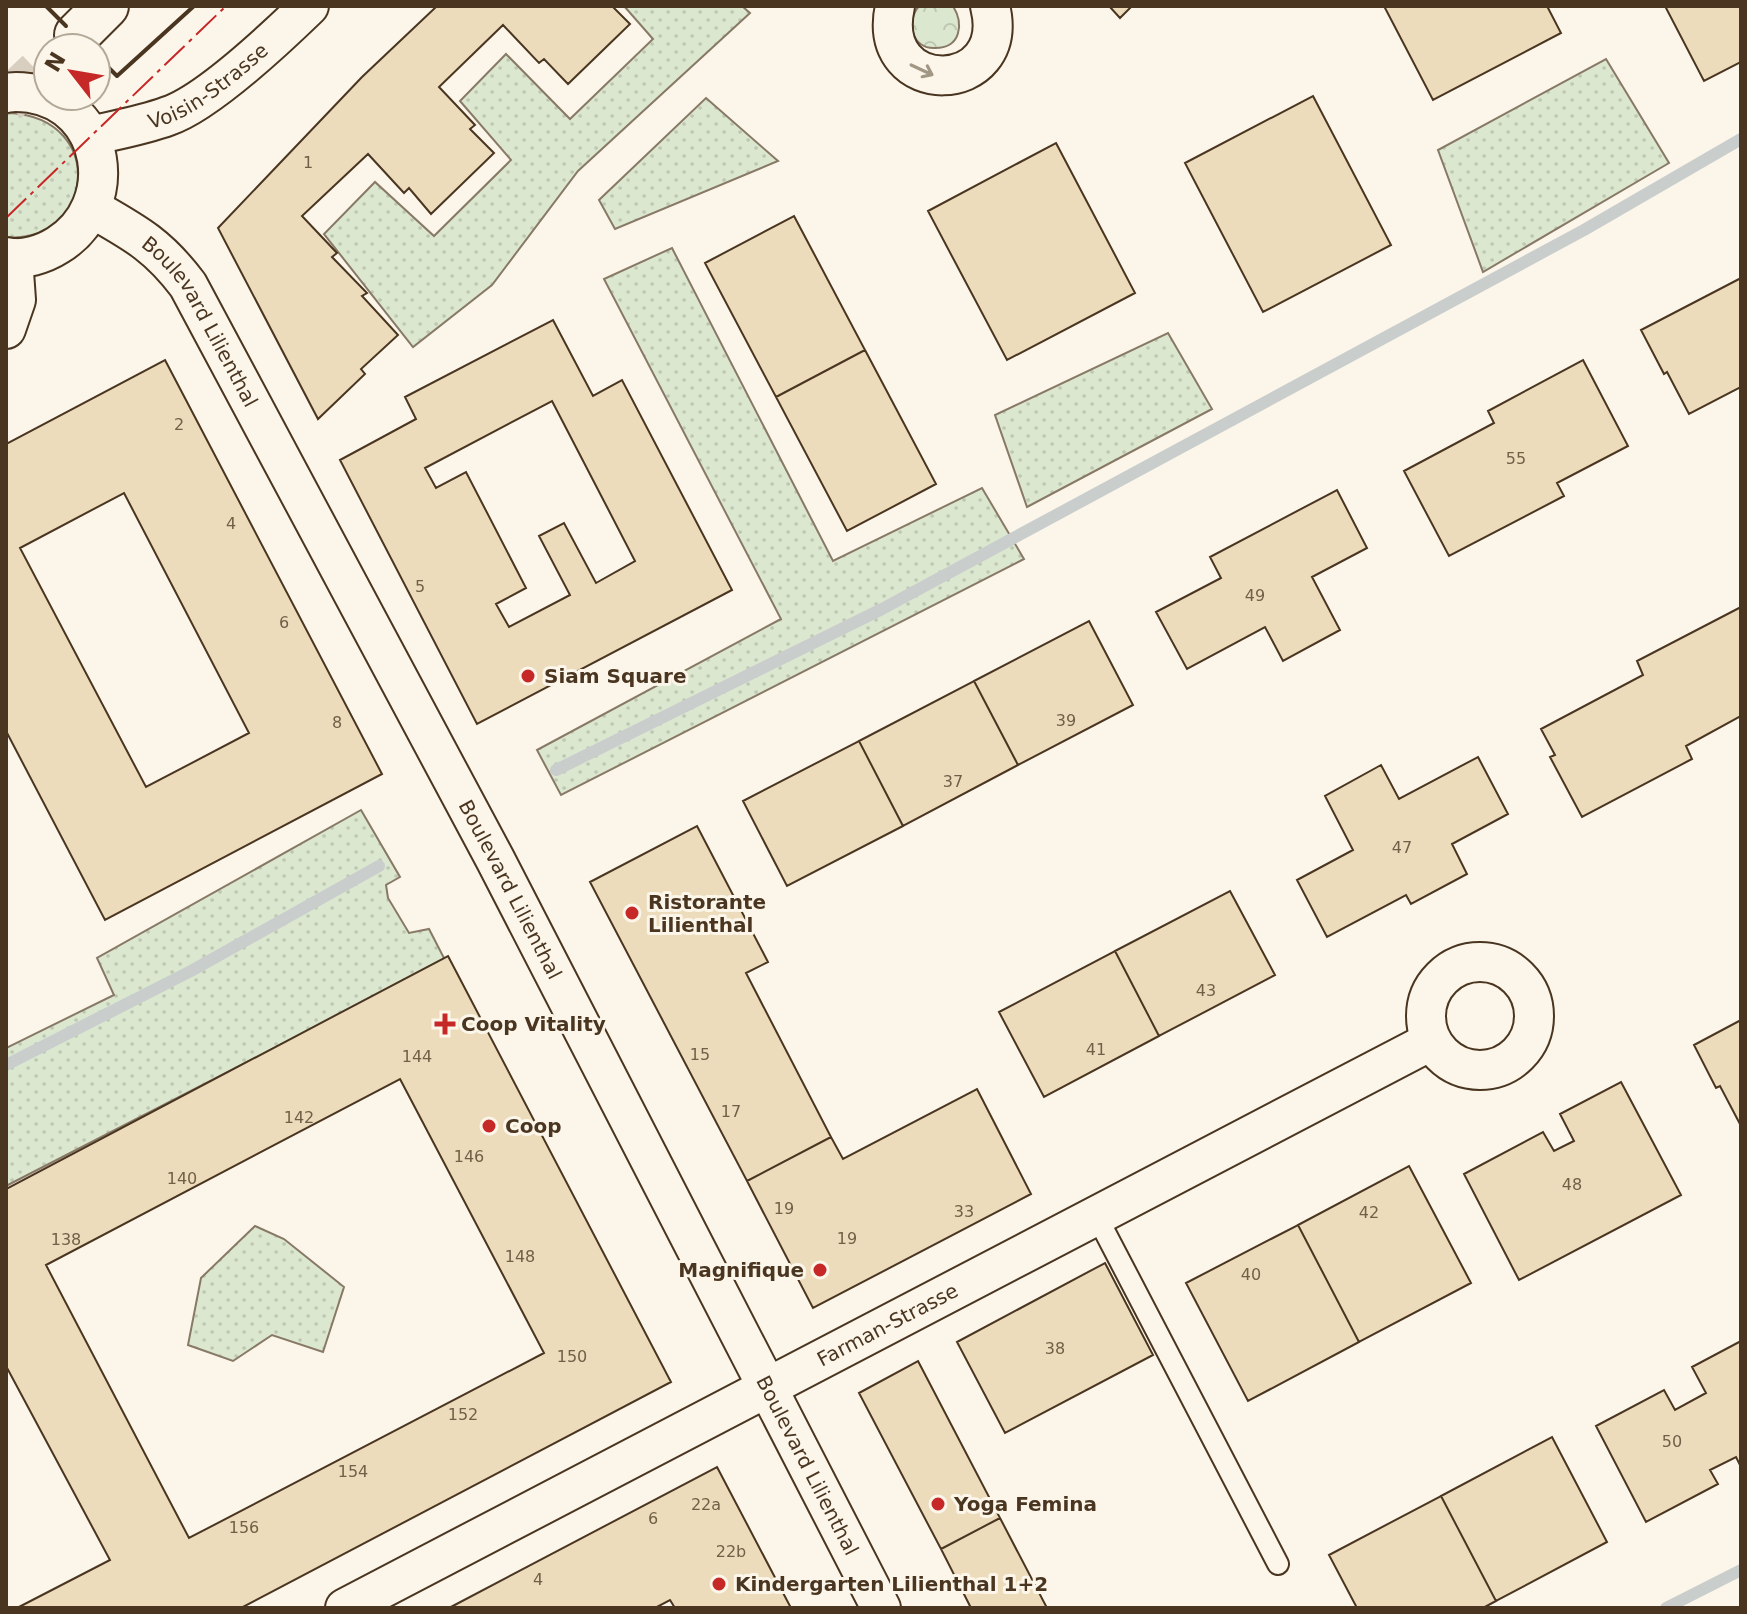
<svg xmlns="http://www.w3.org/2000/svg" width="1747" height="1614" font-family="'DejaVu Sans',sans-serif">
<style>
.grass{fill:url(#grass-dots);stroke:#887966;stroke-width:2}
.forest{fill:url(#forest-crowns);stroke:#887966;stroke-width:2}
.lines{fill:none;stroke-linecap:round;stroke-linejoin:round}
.stream{stroke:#c9cecd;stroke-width:12}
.building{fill:#ecdcbc;stroke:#4a3520;stroke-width:2;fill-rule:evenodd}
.motorway-tunnel{stroke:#d8cfc1;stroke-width:44;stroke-dasharray:44 22;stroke-linecap:butt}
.service-casing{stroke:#4a3520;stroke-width:24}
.minor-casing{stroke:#4a3520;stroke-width:42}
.motorway-casing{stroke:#4a3520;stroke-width:48}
.service{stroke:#fbf6e9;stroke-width:20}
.minor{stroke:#fbf6e9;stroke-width:38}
.motorway{stroke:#fbf6e9;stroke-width:44}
.wall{stroke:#4a3520;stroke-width:4}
.power{stroke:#c62828;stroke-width:2;stroke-dasharray:28 6 4 6;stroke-linecap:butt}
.oneway{stroke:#a29684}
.poi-dot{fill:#c62828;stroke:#fbf6e9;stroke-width:3}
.labels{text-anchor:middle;stroke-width:6;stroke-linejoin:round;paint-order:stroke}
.number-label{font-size:16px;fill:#725f47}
.street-label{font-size:20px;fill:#4a3520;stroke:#fbf6e9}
.poi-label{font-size:20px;font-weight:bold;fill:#4a3520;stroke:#fbf6e9;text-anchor:start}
</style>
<defs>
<pattern id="grass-dots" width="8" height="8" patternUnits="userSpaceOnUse" patternTransform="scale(2)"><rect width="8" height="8" fill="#dce7d0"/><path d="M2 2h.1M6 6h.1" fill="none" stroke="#bec7b2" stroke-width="1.8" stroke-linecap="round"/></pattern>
<pattern id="forest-crowns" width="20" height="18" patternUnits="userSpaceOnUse" patternTransform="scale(2)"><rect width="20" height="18" fill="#dce7d0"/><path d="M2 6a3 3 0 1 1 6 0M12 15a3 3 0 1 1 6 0" fill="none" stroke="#bec7b2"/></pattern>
</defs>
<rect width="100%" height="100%" fill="#fbf6e9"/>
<path class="grass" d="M624 6H742L750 13 578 171 492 285 413 347 324 234 375 182 434 236 511 160 460 101 506 54 570 119 653 39Z
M1606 59 1669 163 1483 272 1438 150Z
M706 98 778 161 615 229 599 200Z
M10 113C109 119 93 245 6 237V114Z
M672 248 833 561 982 488 1024 559 561 795 537 750 781 619 604 279Z
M1168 333 1212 409 1027 507 995 415Z
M361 810 400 877 386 885 388 898 409 933 429 929 445 960 6 1186V1048L114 995 97 958Z
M255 1226 284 1239 344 1287 323 1352 272 1335 233 1361 188 1345 201 1278Z"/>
<path class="forest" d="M919 6H953C964 24 961 48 935 48 911 49 906 21 919 6Z"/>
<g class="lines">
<path class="stream" d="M556 770 882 609 1584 230 1741 139
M6 1065 191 971 379 866
M1666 1608 1741 1570"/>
</g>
<path class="building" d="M437 6H612L630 24 568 84 544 59 539 63 503 25 439 87 475 125 470 129 494 153 431 214 409 188 404 193 368 154 302 216 337 253 332 257 367 293 362 296 398 335 361 369 365 374 318 419 218 228 362 77Z
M1109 6H1132L1120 18Z
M1384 6H1547L1561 33 1433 100Z
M1665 6H1741V62L1704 81Z
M1313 96 1391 245 1263 312 1185 163Z
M1056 143 1135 293 1007 360 928 211Z
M794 216 865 350 776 397 705 263Z
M1741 278V387L1689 414 1667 372 1664 374 1641 330Z
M553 320 593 396 622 380 732 590 477 724 340 460 416 419 405 397ZM552 401 635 561 596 583 564 523 539 536 570 595 509 627 496 604 526 588 466 472 436 488 425 468Z
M865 350 936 484 847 531 776 397Z
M165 360 382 774 105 920 6 731V444ZM124 493 249 733 146 787 20 548Z
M1583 360 1628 446 1557 483 1564 496 1449 556 1404 471 1494 423 1488 411Z
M1337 490 1367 548 1312 577 1340 630 1283 661 1265 627 1187 669 1156 612 1221 578 1210 557Z
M1741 607V716L1686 746 1692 759 1582 817 1550 757 1555 755 1541 729 1643 675 1637 661Z
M1089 621 1133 705 1018 765 974 681Z
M974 681 1018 765 903 826 859 741Z
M859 741 903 826 787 886 743 801Z
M1478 757 1508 814 1452 844 1467 874 1411 904 1406 895 1327 937 1297 880 1353 850 1325 796 1381 765 1399 799Z
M697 826 768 962 746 973 831 1137 747 1181 590 882Z
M1230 891 1275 975 1159 1036 1115 951Z
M1115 951 1159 1036 1044 1097 999 1012Z
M448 956 671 1382 241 1608H17L110 1560 6 1366V1189ZM400 1079 544 1353 189 1538 46 1265Z
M1741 1020V1126L1720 1086 1716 1088 1694 1045Z
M1621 1082 1681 1195 1519 1280 1464 1174 1543 1132 1554 1151 1574 1141 1560 1114Z
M977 1089 1031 1194 813 1308 747 1181 831 1137 843 1159Z
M1409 1166 1471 1283 1359 1342 1298 1225Z
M1298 1225 1359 1342 1248 1401 1186 1283Z
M1105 1263 1153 1355 1005 1433 957 1342Z
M1741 1341V1467L1736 1457 1710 1470 1718 1484 1646 1522 1596 1426 1664 1390 1675 1410 1706 1393 1692 1367Z
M918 1361 1000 1518 941 1549 859 1393Z
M1552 1437 1607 1542 1496 1601 1441 1496Z
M717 1467 791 1608H675L670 1600 655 1608H449Z
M1441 1496 1496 1601 1483 1608H1357L1329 1555Z
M1000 1518 1047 1608H971L941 1549Z"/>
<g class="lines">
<path class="motorway-tunnel" d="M6 102 48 62"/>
<defs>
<path id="service" d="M1096 1215 1278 1564"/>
<g id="minor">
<path d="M895 6C874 100 1013 97 990 6"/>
<path d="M6 93C14 91 22 92 30 93 107 105 122 205 58 245 44 254 23 261 6 257"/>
<path id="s1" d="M90 136C116 130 144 125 168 116 207 103 278 36 309 6"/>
<path id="s2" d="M93 209C135 233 158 245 188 285L495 859 881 1608"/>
<path d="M6 329 16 300 13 258"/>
<circle cx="1480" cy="1016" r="54"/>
<path id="s3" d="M345 1608 1431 1041"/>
</g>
<path id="motorway" d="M77 35 106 6"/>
</defs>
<use href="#service" class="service-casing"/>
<use href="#minor" class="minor-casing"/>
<use href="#motorway" class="motorway-casing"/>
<use href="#service" class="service"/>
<use href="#minor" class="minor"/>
<use href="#motorway" class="motorway"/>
<path class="wall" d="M46 6 66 26
M96 55 117 76 194 6"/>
<path class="power" d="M6 218 226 6"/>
</g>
<defs><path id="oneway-shaft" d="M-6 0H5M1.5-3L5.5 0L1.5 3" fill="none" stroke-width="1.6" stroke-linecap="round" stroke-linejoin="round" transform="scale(2)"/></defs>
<use class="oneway" href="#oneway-shaft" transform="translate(922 70) rotate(25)"/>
<g class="poi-dot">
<circle cx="528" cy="676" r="8"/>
<circle cx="632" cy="913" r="8"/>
<path d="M441 1012h8v8h8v8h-8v8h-8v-8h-8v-8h8z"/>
<circle cx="489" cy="1126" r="8"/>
<circle cx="820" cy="1270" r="8"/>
<circle cx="938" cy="1504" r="8"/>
<circle cx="719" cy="1584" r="8"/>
</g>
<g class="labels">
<g class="number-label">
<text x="308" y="168">1</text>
<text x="179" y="430">2</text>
<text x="1516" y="464">55</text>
<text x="231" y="529">4</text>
<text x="420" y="592">5</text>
<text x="1255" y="601">49</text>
<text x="284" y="628">6</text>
<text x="1066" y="726">39</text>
<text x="337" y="728">8</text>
<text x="953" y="787">37</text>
<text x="1402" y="853">47</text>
<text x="1206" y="996">43</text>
<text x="1096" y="1055">41</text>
<text x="700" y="1060">15</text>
<text x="417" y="1062">144</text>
<text x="731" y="1117">17</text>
<text x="299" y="1123">142</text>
<text x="469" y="1162">146</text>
<text x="182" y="1184">140</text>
<text x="1572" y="1190">48</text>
<text x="784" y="1214">19</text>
<text x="964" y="1217">33</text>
<text x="1369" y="1218">42</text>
<text x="847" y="1244">19</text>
<text x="66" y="1245">138</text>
<text x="520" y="1262">148</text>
<text x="1251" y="1280">40</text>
<text x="1055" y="1354">38</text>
<text x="572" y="1362">150</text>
<text x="463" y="1420">152</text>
<text x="1672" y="1447">50</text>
<text x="353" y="1477">154</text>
<text x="706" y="1510">22a</text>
<text x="653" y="1524">6</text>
<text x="244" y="1533">156</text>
<text x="731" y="1557">22b</text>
<text x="538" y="1585">4</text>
</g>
<g class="street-label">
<text dy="7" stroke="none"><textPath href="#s1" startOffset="130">Voisin-Strasse</textPath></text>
<text dy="7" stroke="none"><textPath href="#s2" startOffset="160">Boulevard Lilienthal</textPath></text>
<text dy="7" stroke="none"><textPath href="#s2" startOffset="808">Boulevard Lilienthal</textPath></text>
<text dy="7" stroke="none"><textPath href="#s3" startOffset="612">Farman-Strasse</textPath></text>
<text dy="7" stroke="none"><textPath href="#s2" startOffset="1456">Boulevard Lilienthal</textPath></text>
</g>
<g class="poi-label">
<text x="544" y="683">Siam Square</text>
<text x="648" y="909">Ristorante<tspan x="648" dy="23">Lilienthal</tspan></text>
<text x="461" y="1031">Coop Vitality</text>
<text x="505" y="1133">Coop</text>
<text x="804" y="1277" text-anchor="end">Magnifique</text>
<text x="954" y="1511">Yoga Femina</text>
<text x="735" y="1591">Kindergarten Lilienthal 1+2</text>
</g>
</g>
<rect width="1747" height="1614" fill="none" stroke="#4a3520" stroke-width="16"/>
<g transform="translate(72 72) rotate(301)"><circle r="38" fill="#fbf6e9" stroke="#b4a999" stroke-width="2"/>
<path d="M0-6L14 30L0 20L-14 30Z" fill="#c62828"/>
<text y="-12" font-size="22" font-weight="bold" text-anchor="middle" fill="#4a3520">N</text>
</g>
</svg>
